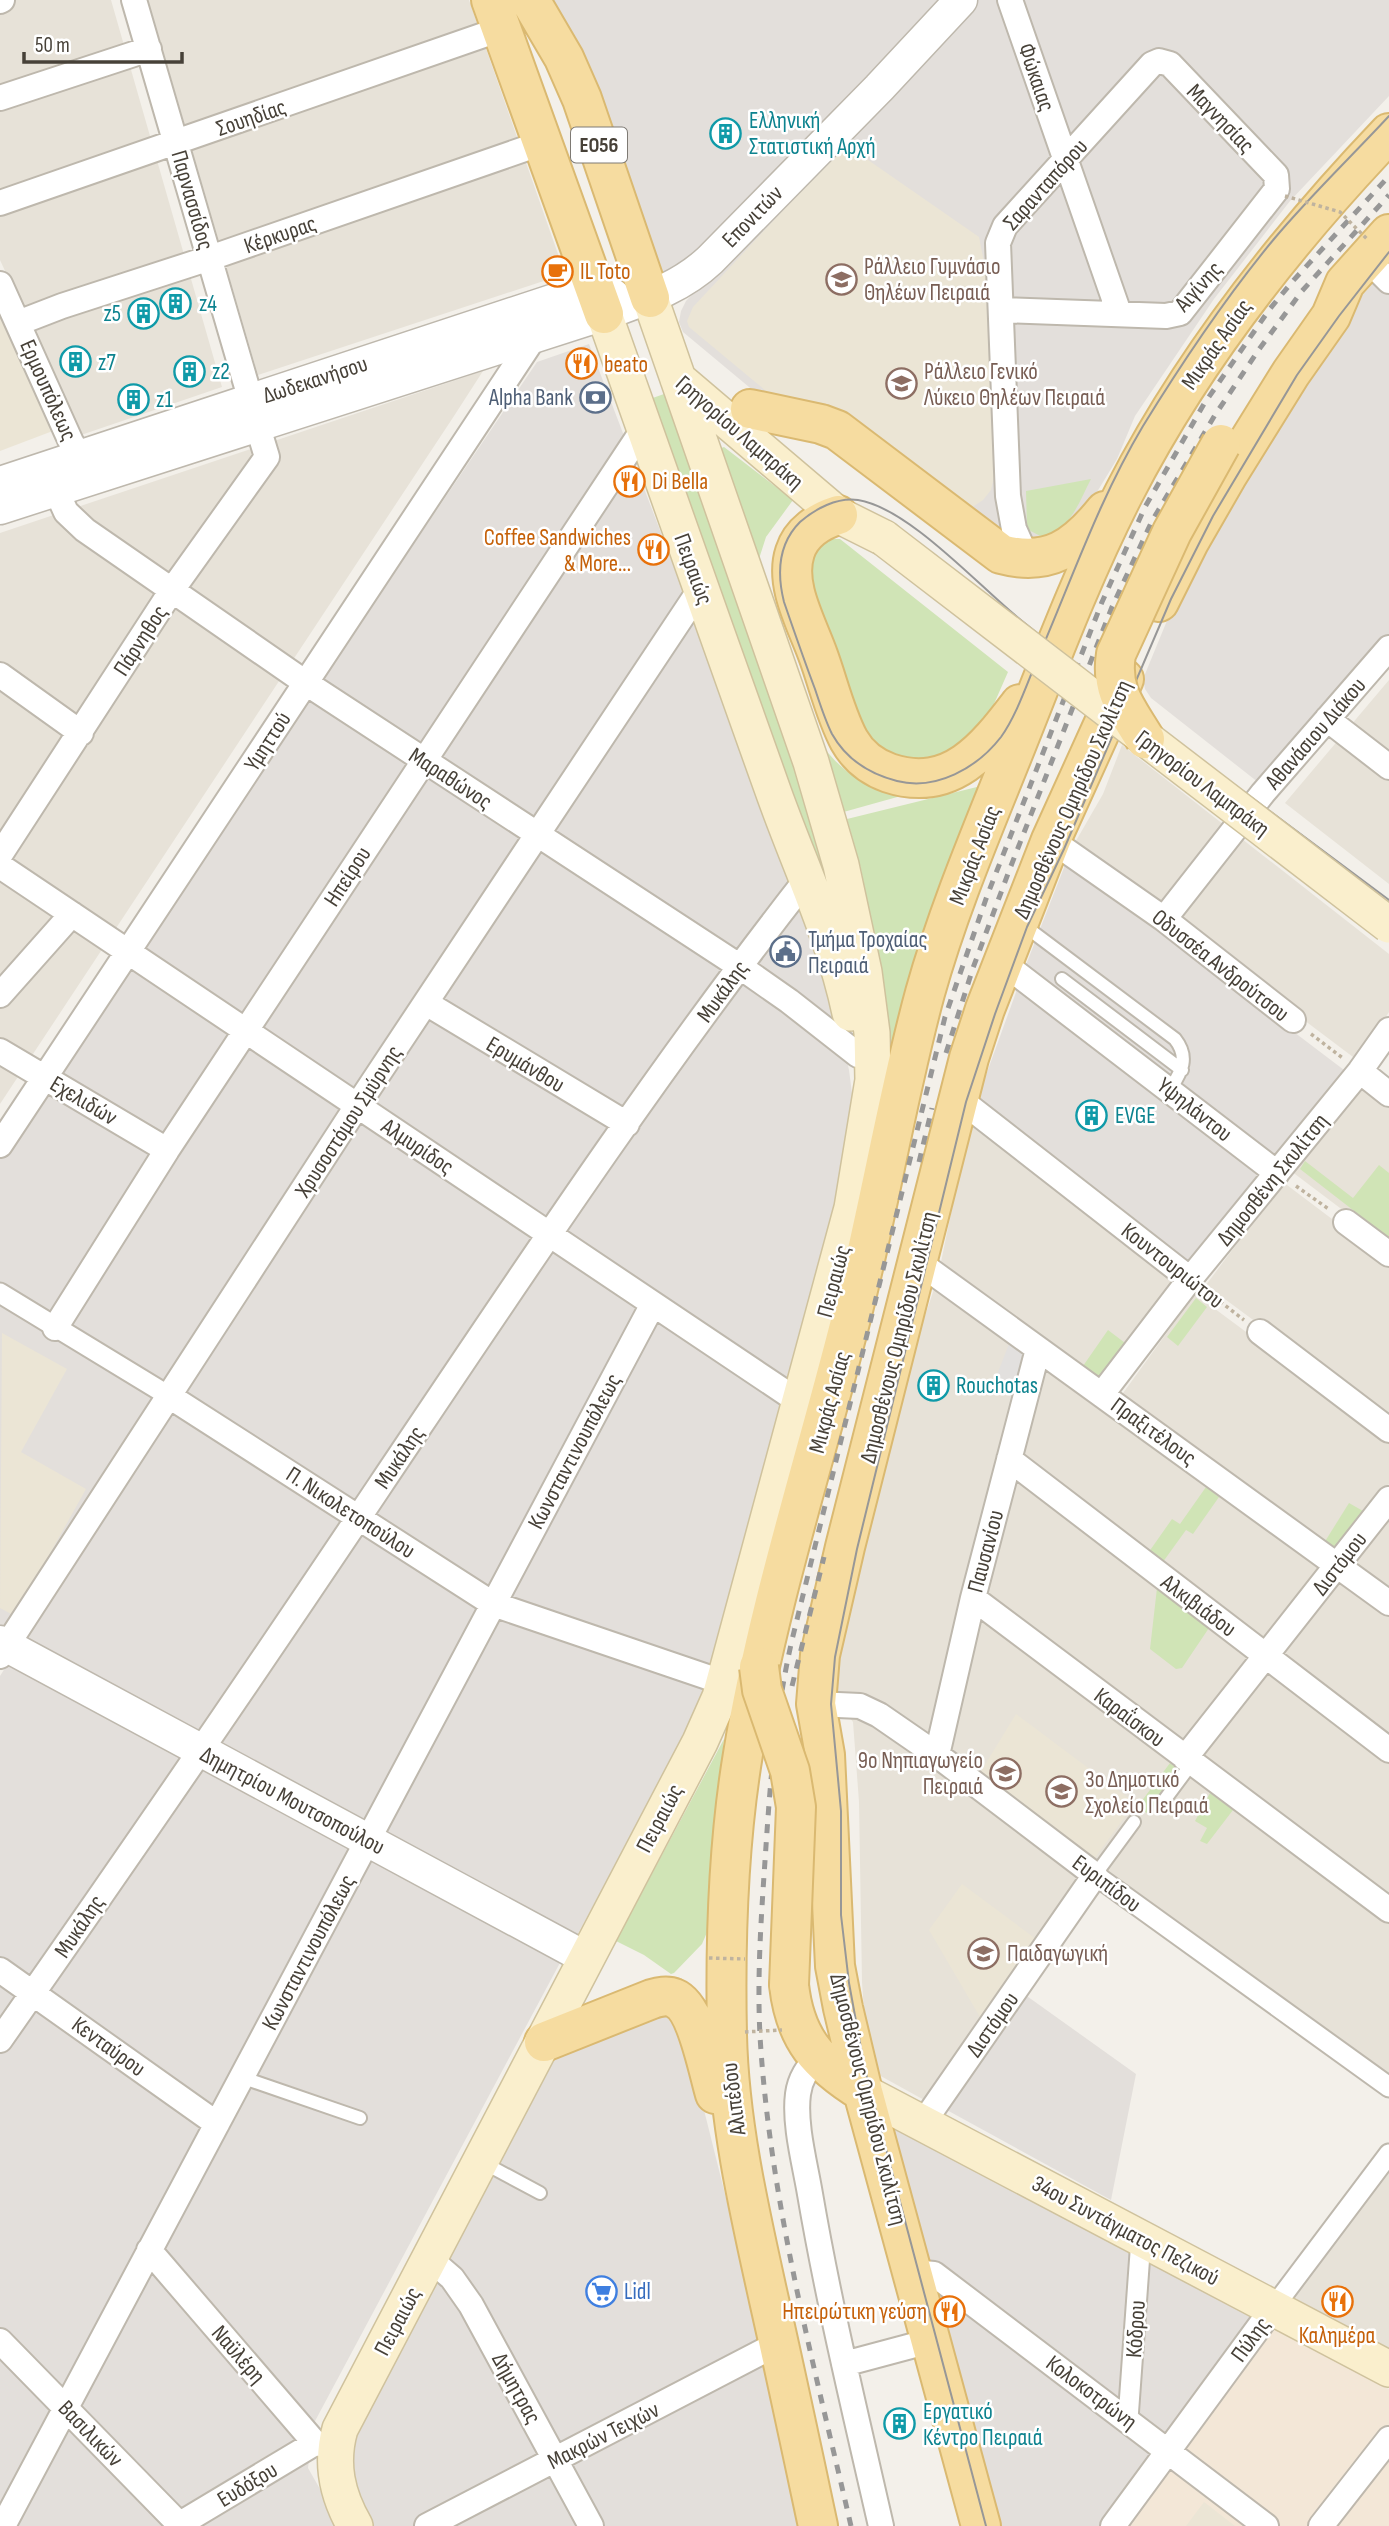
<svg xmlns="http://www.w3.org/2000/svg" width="1389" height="2526" font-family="'Sofia Sans Condensed',sans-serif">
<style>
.residential{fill:#e7e2d8}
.commercial{fill:#f3e7d7}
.industrial{fill:#e3dfdb}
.education{fill:#ebe5d5}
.green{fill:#d0e4b6}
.parking{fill:#e2e0de}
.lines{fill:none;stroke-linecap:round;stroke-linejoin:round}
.service-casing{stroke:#beb8ad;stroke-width:16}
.pedestrian-casing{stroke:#beb8ad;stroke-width:23}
.minor-casing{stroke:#beb8ad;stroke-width:28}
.tertiary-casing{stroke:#beb8ad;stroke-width:35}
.secondary-casing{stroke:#cfc29d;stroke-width:38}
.primary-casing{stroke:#dab971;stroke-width:42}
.path{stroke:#bfb39f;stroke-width:3.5;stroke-dasharray:3.5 3.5;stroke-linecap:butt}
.service{stroke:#fff;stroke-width:12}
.pedestrian{stroke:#fff;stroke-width:19}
.minor{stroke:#fff;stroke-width:24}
.tertiary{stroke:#fff;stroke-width:32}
.secondary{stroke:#faefcd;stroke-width:35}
.primary{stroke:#f6dca0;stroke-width:38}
.tram{stroke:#979797;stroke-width:2}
.rail{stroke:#979797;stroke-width:5;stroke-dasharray:9 9;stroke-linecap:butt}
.secondary-bridge-casing{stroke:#cfc29d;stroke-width:38;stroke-linecap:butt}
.primary-bridge-casing{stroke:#dab971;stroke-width:42;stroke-linecap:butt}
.path-bridge{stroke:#bfb39f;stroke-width:3.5;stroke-dasharray:3.5 3.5;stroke-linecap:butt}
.secondary-bridge{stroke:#faefcd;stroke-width:35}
.primary-bridge{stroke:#f6dca0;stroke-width:38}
.labels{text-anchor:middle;stroke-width:5;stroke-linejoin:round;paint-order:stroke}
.shield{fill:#fff;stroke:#7e7a74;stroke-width:2}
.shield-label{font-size:21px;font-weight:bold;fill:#474138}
.street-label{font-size:23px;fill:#474138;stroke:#fff}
.culture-label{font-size:23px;fill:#0d838f;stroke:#fff;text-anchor:start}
.education-label{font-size:23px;fill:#785e54;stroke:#fff;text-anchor:start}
.food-label{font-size:23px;fill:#c56008;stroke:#fff;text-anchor:start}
.service-label{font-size:23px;fill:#4e5e75;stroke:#fff;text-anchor:end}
.shop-label{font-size:23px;fill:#366cbe;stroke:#fff;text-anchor:start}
</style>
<rect width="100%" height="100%" fill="#f3f0ea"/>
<path class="residential" d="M0 0H111L222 387 81 435 0 260Z
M148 0H469L565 274 258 375Z
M483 371 454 416 0 1104V533Z
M1389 680V884L1285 803Z
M1122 745 1389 954V1012L1357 1060 1073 846 1103 794Z
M1361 1079 1389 1101V1245L1291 1171Z
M970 1120 1185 1287 1108 1393 940 1267Z
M1283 1182 1389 1262V1421L1206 1285Z
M935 1286 1389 1610V2078L1095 1866 926 2101 868 2069 862 1982 859 1802 853 1722 840 1704 835 1688 837 1658 923 1322Z
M1195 1294 1389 1438V1484L1334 1557 1118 1400Z
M1389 1512V1596L1348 1566Z
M1389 2163V2354L1287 2298Z"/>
<path class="commercial" d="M1272 2327 1389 2389V2526H1125Z"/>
<path class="industrial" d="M546 0H949L795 162 687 260 659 279Z
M970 0H1389V96L1290 201 1214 299 1135 416 1117 459 1077 525 1025 549 761 397 683 332 679 322 681 311 686 301Z
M1376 280 1389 294V649L1268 790 1151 698 1145 689 1143 679 1180 589 1351 308Z
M589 344 701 638 833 1000 849 1070 853 1101 851 1157 702 1706 575 1939 0 1632V1155L537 362Z
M1067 860 1348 1073 1280 1162 1024 970Z
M1019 984 1270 1177 1198 1272 977 1100Z
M7 1665 562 1959 314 2423 308 2468 341 2526H0V1676Z
M1024 1994 1136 2074 1111 2200 945 2109Z
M672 2013 699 2090 761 2338 802 2526H366L348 2481 354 2435 563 2043Z
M890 2122 1256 2318 1104 2526H1000Z"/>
<path class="education" d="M845 144 979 237 993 307 997 464 991 490 983 500 971 508 766 391 689 327 687 321 693 307Z
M0 304 58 429 0 451Z
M2 1333 67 1369 21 1452 86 1489 15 1616 0 1608Z
M1016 1714 1135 1803 1094 1859 980 1773Z
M962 1884 1036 1939 980 2017 929 1930Z
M1204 2502 1235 2526H1186Z"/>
<path class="green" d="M664 394 802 788 832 901 647 400Z
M724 447 793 500 766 537 757 565 716 450Z
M1091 479C1078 504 1071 529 1042 537L1027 529 1026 491Z
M831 539H840L1008 672 990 713 954 753 909 763 867 742 804 568 818 545Z
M825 749C849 779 870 788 908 794L840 813Z
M985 785 891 1094 887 1005 861 869 847 819Z
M1305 1161 1353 1198 1379 1165 1389 1173V1238L1300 1169Z
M1196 1298 1207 1307 1178 1346 1167 1337Z
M1108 1330 1133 1349 1108 1384 1083 1366Z
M1206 1487 1219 1497 1193 1534 1186 1530 1160 1566 1146 1556 1172 1519 1180 1524Z
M1349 1503 1363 1511 1334 1551 1324 1543Z
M1157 1588 1211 1625 1182 1668 1176 1669 1150 1649Z
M724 1739 717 1809 708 1930 702 1944 674 1973 671 1974 644 1955 616 1941Z
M1170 1763 1180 1771 1148 1814 1138 1806Z
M1210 1793 1233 1810 1207 1844 1200 1841 1207 1828 1195 1821Z"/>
<path class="parking" d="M1009 1344 1030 1358 1021 1387 995 1380Z"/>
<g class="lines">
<defs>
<path id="service" d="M1022 924 1175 1039C1190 1058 1181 1072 1170 1090
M1062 979 1182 1070
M1163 1802 1192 1763
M1095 1875 1134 1822
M241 2077 360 2118
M482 2162 540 2193"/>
<path id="pedestrian" d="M0 1293 169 1396
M1095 1875 1389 2087
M1273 2308 1389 2154
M1128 2419 1141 2239"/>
<path id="minor" d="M134 0 251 401
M1010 0 1119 313
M0 1 2 0
M0 98 149 49
M0 203 501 29
M1367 259 1389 281
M0 284 71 442 80 457
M1001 310 1166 316 1180 313 1277 189 1276 175 1170 64 1159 61 1152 64 1005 226 998 243 1008 496 1014 529 1027 558
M18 323 62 306 210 258 542 143
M56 490 66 512 85 530 306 683 739 966 789 1001 858 1055
M0 675 81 733
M1327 719 1389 767
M1051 840 1164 919 1293 1020
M0 855 172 590 267 457 257 424
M0 866 801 1403
M1164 919 1263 793 1389 648
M1003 963 1277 1173
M0 995 72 914
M426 1003 627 1124
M0 1051 167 1150
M1360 1071 1389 1094
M958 1098 1190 1279
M0 1145 535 336
M1346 1222 1389 1254
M917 1261 1389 1603
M55 1328 167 1150 644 428
M1260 1332 1389 1430
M1102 1394 1190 1279 1360 1071 1389 1030
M169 1396 493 1604 725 1683
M1009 1459 1389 1750
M973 1598 1389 1910
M0 1656 357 1106 701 588
M816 1704 860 1706 879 1715 937 1755 1095 1875 923 2123
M937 1755 973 1598 1038 1349
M1185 1758 1389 1499
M0 1970 217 2124
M0 2040C129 1856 256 1671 381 1484 518 1280 654 1074 806 880
M817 2057C808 2068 800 2078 798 2094 794 2124 805 2164 810 2194 829 2305 856 2416 881 2526
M149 2250 315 2443 335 2446
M430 2259 452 2278 471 2305 591 2526
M912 2272 934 2274 1266 2526
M0 2341 181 2526
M844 2364 930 2341
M180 2524 315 2443
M3 2526 653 1304
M427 2526 779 2343
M1113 2526 1273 2308
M1321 2526 1389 2439"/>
<path id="tertiary" d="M0 483 594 287 603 288 614 296
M0 508 604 314C642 300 679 289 710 260L879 88 961 0
M0 1642 586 1958"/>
<path id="secondary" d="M604 314C659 472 716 630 772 788 798 862 834 936 850 1013
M678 379 838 515 884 538
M863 2092 1389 2369
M355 2526C337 2495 330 2464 340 2429L700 1742 720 1697 852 1208 873 1080 872 1033 864 972 841 865 811 762 650 298"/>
<path id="primary" d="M491 0 604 314
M530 0 564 58 582 99 650 298
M750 409 821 424 837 430 1001 554C1049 567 1076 547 1105 511
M838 515C819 521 801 533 795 552 784 585 807 624 818 655 828 682 835 714 849 740 858 756 872 767 889 773 952 794 987 747 1020 704
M1159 602 1189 542 1227 476 1291 373 1331 316 1345 283 1389 234
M789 1985C795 2039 818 2064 863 2092
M544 2042 652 1999C659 1997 667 1995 674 1998 697 2007 708 2071 715 2094
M818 2526C802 2451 786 2375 769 2300 750 2214 729 2124 727 2035 725 1943 728 1844 743 1754 768 1602 817 1455 854 1306 880 1202 897 1096 925 993 949 907 985 824 1018 741 1051 658 1083 573 1124 493 1192 360 1286 241 1389 133
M981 2526 863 2092 843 2008 835 1966 825 1755 816 1704 820 1655 845 1547 969 1058 985 1009 1051 840 1124 679"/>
</defs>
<use href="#service" class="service-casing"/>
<use href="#pedestrian" class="pedestrian-casing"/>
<use href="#minor" class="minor-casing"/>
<use href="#tertiary" class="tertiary-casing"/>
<use href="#secondary" class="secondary-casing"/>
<use href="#primary" class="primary-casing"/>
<path class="path" d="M1311 1034 1344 1059
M1296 1186 1330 1210
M1209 1293 1244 1320"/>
<use href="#service" class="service"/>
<use href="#pedestrian" class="pedestrian"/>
<use href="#minor" class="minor"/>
<use href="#tertiary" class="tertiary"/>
<use href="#secondary" class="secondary"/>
<use href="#primary" class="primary"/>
<path class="tram" d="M1389 116C1351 157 1310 196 1274 239 1226 297 1183 361 1143 426 1100 498 1073 576 1040 653 1028 680 1018 713 1001 737 977 768 936 791 897 781 870 774 846 759 832 734 825 720 820 704 815 689 804 660 794 631 784 602 777 574 778 544 800 522 815 509 837 497 858 500 908 508 976 583 1016 616 1051 645 1087 671 1121 700L1389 900
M986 2526 865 2070 849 1983 841 1915V1811L831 1704 835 1657 857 1549 966 1102 995 1014 1027 927 1064 849 1171 599 1213 516 1297 375 1339 316 1389 252"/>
<path class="rail" d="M946 1053 973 968 1009 871 1112 607 1152 521 1215 415 1260 348 1302 291 1389 195
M919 1162 932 1108
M792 1686 824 1557
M851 2526C814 2365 770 2202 760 2036 757 1977 761 1919 765 1861 770 1785 775 1714 792 1640L945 1017 987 896 1102 602 1145 507 1204 404 1269 310 1292 282 1389 176"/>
<defs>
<path id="secondary-bridge" d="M884 538 1389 925"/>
<path id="primary-bridge" d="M1145 739C1127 709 1110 691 1116 654L1172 532 1221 444
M759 1667 762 1690 790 1771 796 1807 789 1985"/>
</defs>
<use href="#secondary-bridge" class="secondary-bridge-casing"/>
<use href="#primary-bridge" class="primary-bridge-casing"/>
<path class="path-bridge" d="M1285 196 1340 212 1367 239
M709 1958 745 1959
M745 2032 782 2030"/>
<use href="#secondary-bridge" class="secondary-bridge"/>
<use href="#primary-bridge" class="primary-bridge"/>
</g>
<defs>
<symbol id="building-ring" viewBox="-11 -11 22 22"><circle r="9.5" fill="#fff" stroke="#0f9aa8" stroke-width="1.5"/><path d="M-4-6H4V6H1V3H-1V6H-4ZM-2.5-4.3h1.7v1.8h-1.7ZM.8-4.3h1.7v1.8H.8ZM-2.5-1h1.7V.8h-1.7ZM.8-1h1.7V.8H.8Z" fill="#0f9aa8"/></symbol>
<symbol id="cafe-ring" viewBox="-11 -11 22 22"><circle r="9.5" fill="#fff" stroke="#e8710a" stroke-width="1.5"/><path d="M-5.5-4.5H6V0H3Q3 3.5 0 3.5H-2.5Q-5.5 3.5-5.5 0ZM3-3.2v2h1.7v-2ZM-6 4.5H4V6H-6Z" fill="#e8710a"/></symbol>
<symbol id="school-ring" viewBox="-11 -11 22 22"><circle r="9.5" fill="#fff" stroke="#8d6e63" stroke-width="1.5"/><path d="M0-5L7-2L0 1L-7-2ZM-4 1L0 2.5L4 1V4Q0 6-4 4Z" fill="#8d6e63"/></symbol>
<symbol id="restaurant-ring" viewBox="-11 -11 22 22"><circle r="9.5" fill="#fff" stroke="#e8710a" stroke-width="1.5"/><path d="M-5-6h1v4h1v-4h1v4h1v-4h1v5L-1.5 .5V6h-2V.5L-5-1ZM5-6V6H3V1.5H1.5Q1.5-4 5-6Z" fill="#e8710a"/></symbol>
<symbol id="bank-ring" viewBox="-11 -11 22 22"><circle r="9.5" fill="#fff" stroke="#5c6f8a" stroke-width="1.5"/><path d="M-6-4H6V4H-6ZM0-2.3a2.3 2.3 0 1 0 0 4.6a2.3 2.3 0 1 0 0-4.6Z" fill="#5c6f8a"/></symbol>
<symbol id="civic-ring" viewBox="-11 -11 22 22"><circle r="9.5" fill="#fff" stroke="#5c6f8a" stroke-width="1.5"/><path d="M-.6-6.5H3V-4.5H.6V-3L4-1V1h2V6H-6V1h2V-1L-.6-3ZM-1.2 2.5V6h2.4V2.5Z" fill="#5c6f8a"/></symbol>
<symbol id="supermarket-ring" viewBox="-11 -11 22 22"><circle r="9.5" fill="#fff" stroke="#3f7fe0" stroke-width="1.5"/><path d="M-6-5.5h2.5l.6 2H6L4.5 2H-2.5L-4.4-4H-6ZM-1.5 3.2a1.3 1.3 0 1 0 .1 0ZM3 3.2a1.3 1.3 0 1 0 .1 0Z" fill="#3f7fe0"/></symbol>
</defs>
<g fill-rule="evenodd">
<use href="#building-ring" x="708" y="116" width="35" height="35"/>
<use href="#cafe-ring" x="540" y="254" width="35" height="35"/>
<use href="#school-ring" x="824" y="262" width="35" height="35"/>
<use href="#building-ring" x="158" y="286" width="35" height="35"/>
<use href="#building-ring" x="126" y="296" width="35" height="35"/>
<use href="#building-ring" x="58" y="344" width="35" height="35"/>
<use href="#restaurant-ring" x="564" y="346" width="35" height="35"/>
<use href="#building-ring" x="172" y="354" width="35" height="35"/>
<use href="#school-ring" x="884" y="366" width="35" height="35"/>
<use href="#bank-ring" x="578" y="380" width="35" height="35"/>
<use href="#building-ring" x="116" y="382" width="35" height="35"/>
<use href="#restaurant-ring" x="612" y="464" width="35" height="35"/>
<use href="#restaurant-ring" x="636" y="532" width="35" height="35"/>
<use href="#civic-ring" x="768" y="934" width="35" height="35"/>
<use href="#building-ring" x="1074" y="1098" width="35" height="35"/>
<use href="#building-ring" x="916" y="1368" width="35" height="35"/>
<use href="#school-ring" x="988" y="1756" width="35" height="35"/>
<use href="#school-ring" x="1044" y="1774" width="35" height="35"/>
<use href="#school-ring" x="966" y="1936" width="35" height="35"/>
<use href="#supermarket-ring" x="584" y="2274" width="35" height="35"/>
<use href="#restaurant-ring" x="1320" y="2284" width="35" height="35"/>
<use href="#restaurant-ring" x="932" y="2294" width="35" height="35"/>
<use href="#building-ring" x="882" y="2406" width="35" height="35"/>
</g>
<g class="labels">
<rect class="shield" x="571" y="127.5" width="56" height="35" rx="5"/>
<g class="shield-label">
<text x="599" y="152">ΕΟ56</text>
</g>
<g class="street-label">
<text transform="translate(1037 77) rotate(71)" y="8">Φώκαιας</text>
<text transform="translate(251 117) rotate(-19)" y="8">Σουηδίας</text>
<text transform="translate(1221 118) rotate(46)" y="8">Μαγνησίας</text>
<text transform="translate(1045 184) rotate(-48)" y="8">Σαρανταπόρου</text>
<text transform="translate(193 200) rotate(74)" y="8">Παρνασσίδος</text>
<text transform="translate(752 216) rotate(-46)" y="8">Επονιτών</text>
<text transform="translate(280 234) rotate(-19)" y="8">Κέρκυρας</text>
<text transform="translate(1198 286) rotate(-48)" y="8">Αιγίνης</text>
<text transform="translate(1216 344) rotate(-55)" y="8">Μικράς Ασίας</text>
<text transform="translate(315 379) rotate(-18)" y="8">Δωδεκανήσου</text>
<text transform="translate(49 390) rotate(66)" y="8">Ερμουπόλεως</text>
<text transform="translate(740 432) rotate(41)" y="8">Γρηγορίου Λαμπράκη</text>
<text transform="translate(694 569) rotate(70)" y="8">Πειραιώς</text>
<text transform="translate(140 640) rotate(-57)" y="8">Πάρνηθος</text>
<text transform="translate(1315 733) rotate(-49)" y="8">Αθανάσιου Διάκου</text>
<text transform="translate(267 741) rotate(-57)" y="8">Υμηττού</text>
<text transform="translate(451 778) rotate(33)" y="8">Μαραθώνος</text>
<text transform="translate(1203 783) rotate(37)" y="8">Γρηγορίου Λαμπράκη</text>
<text transform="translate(1072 799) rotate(-66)" y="8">Δημοσθένους Ομηρίδου Σκυλίτση</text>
<text transform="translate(974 855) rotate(-69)" y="8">Μικράς Ασίας</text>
<text transform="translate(347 876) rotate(-57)" y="8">Ηπείρου</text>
<text transform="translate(1221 965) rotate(38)" y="8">Οδυσσέα Ανδρούτσου</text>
<text transform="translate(722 991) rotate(-54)" y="8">Μυκάλης</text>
<text transform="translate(526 1064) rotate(31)" y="8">Ερυμάνθου</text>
<text transform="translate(84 1100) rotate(31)" y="8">Εχελιδών</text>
<text transform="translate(1195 1109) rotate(38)" y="8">Υψηλάντου</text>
<text transform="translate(348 1121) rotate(-57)" y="8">Χρυσοστόμου Σμύρνης</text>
<text transform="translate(418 1146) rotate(34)" y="8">Αλμυρίδος</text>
<text transform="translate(1272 1179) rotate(-51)" y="8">Δημοσθένη Σκυλίτση</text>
<text transform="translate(1173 1265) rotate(38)" y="8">Κουντουριώτου</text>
<text transform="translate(833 1281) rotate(-75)" y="8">Πειραιώς</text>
<text transform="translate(898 1337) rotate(-76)" y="8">Δημοσθένους Ομηρίδου Σκυλίτση</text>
<text transform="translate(829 1402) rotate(-75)" y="8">Μικράς Ασίας</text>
<text transform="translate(1154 1431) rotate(36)" y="8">Πραξιτέλους</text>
<text transform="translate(574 1451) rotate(-62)" y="8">Κωνσταντινουπόλεως</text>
<text transform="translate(399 1457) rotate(-56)" y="8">Μυκάλης</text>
<text transform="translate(351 1512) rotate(33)" y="8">Π. Νικολετοπούλου</text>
<text transform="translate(985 1551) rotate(-75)" y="8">Παυσανίου</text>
<text transform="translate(1339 1563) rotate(-52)" y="8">Διστόμου</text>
<text transform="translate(1199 1605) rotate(37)" y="8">Αλκιβιάδου</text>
<text transform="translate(1130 1717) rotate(37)" y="8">Καραΐσκου</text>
<text transform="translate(293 1800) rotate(28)" y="8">Δημητρίου Μουτσοπούλου</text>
<text transform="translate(659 1818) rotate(-62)" y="8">Πειραιώς</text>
<text transform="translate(1107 1883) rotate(37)" y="8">Ευριπίδου</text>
<text transform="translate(79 1926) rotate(-56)" y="8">Μυκάλης</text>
<text transform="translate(308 1952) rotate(-62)" y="8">Κωνσταντινουπόλεως</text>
<text transform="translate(992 2024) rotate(-55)" y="8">Διστόμου</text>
<text transform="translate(109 2046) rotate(36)" y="8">Κενταύρου</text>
<text transform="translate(733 2099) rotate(-97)" y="8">Αλιπέδου</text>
<text transform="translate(869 2099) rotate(76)" y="8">Δημοσθένους Ομηρίδου Σκυλίτση</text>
<text transform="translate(1126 2230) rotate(28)" y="8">34ου Συντάγματος Πεζικού</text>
<text transform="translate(397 2321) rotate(-62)" y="8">Πειραιώς</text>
<text transform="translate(1135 2329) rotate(-86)" y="8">Κόδρου</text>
<text transform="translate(1250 2339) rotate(-54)" y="8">Πύλης</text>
<text transform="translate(239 2354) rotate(49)" y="8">Ναϋλέρη</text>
<text transform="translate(517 2388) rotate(61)" y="8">Δήμητρας</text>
<text transform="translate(1092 2392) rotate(37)" y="8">Κολοκοτρώνη</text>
<text transform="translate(91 2433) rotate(46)" y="8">Βασιλικών</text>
<text transform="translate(603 2435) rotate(-27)" y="8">Μακρών Τειχών</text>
<text transform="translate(247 2484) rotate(-31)" y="8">Ευδόξου</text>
</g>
<g class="culture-label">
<text x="749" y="128">Ελληνική<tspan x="749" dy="26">Στατιστική Αρχή</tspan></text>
<text x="199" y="311">z4</text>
<text x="121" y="321" text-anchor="end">z5</text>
<text x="98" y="370">z7</text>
<text x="212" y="379">z2</text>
<text x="156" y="407">z1</text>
<text x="1115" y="1123">EVGE</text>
<text x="956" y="1393">Rouchotas</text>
<text x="923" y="2419">Εργατικό<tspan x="923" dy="26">Κέντρο Πειραιά</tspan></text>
</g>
<g class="education-label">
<text x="864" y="274">Ράλλειο Γυμνάσιο<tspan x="864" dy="26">Θηλέων Πειραιά</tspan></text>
<text x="924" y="379">Ράλλειο Γενικό<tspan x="924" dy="26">Λύκειο Θηλέων Πειραιά</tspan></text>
<text x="983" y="1768" text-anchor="end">9o Νηπιαγωγείο<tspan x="983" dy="26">Πειραιά</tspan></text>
<text x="1085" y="1787">3ο Δημοτικό<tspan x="1085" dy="26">Σχολείο Πειραιά</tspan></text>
<text x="1007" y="1961">Παιδαγωγική</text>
</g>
<g class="food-label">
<text x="580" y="279">IL Toto</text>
<text x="604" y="372">beato</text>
<text x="652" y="489">Di Bella</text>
<text x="631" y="545" text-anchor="end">Coffee Sandwiches<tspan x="631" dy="26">&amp; More...</tspan></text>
<text x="927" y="2319" text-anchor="end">Ηπειρώτικη γεύση</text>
<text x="1337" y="2343" text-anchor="middle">Καλημέρα</text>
</g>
<g class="service-label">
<text x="573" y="405">Alpha Bank</text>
<text x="808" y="947" text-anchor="start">Τμήμα Τροχαίας<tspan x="808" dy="26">Πειραιά</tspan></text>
</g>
<g class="shop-label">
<text x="624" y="2299">Lidl</text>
</g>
</g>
<path d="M24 52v10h158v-10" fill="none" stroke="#474138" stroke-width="3.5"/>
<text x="35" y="52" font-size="21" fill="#474138" stroke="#ffffff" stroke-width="5" paint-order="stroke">50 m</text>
</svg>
